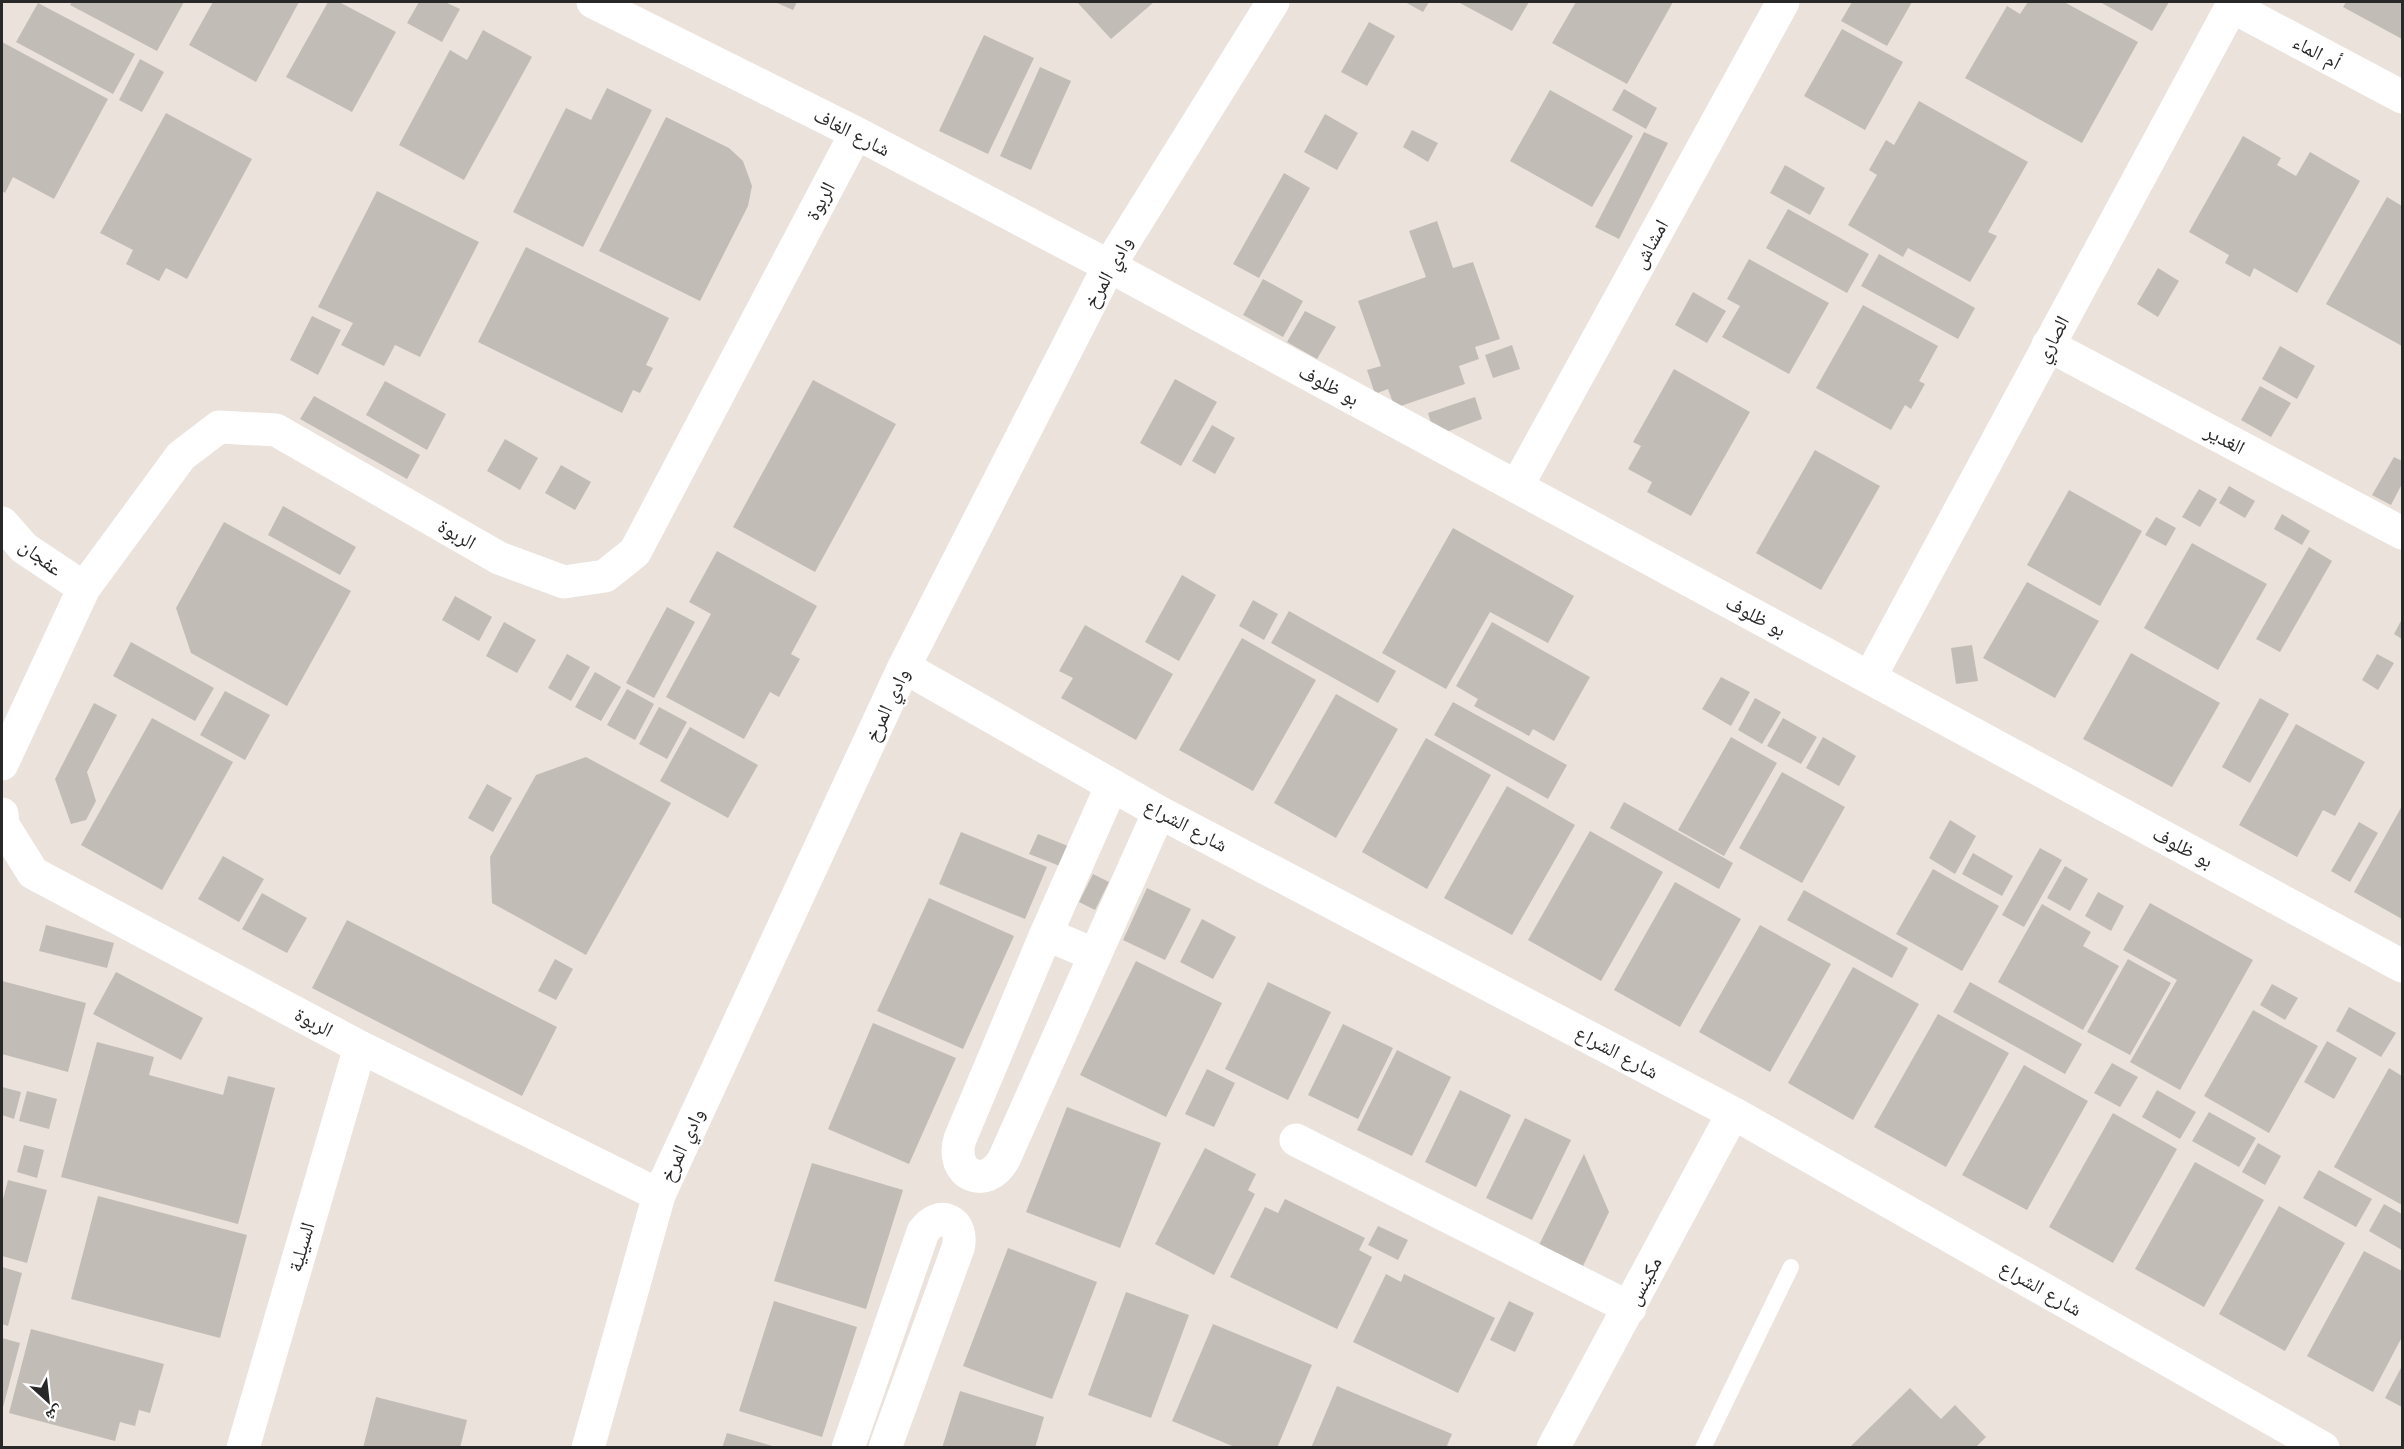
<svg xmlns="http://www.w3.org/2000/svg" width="2404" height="1449" font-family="Helvetica,'Noto Naskh Arabic',sans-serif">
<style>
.building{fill:#c2bcb7}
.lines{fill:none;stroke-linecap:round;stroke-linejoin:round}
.lane{stroke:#fff;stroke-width:16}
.street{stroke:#fff;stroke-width:33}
.labels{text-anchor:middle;stroke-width:5;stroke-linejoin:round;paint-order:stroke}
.street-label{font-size:20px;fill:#282828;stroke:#fff}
</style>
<rect width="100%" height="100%" fill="#eae2db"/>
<path class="building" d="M72 2H184L157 51 70 5Z
M213 2H299L256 82 189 45Z
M328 2H339L396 32 352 112 286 77Z
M419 2H445L460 9 442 42 407 23Z
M775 2H797L793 10Z
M1077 2H1154L1111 39Z
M1405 2H1429L1423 12Z
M1458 2H1529L1512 31Z
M1576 2H1673L1627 84 1552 43Z
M1852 2H1912L1887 46 1841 21Z
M2028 2H2064L2138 42 2082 143 1965 78 2007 6 2020 14Z
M2100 2H2169L2152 31Z
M2346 2H2402V39L2343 7Z
M38 3 135 54 113 94 16 42Z
M1369 22 1395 36 1367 86 1341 72Z
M1842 29 1903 62 1865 130 1804 96Z
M483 30 532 57 464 180 399 145 450 50 467 60Z
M984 35 1034 58 988 154 939 131Z
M2 42 108 99 54 199 13 177 5 193 2 191Z
M140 59 164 72 142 112 119 100Z
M1040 67 1071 81 1031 170 1000 156Z
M607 88 652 110 583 247 513 212 566 108 591 120Z
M1624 89 1657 108 1646 129 1612 110Z
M1550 90 1633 136 1592 207 1510 161Z
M1919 101 2028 162 1988 232 1997 236 1970 282 1908 248 1903 257 1848 225 1877 175 1869 170 1886 140 1894 145Z
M166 113 252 159 187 279 166 268 159 281 126 264 133 250 100 233Z
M1325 114 1358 133 1337 170 1304 152Z
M666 117 729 148 743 161 752 186 748 206 700 301 599 251Z
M1412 130 1438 143 1428 162 1403 147Z
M1644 132 1668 143 1619 239 1595 227Z
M2243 136 2281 158 2277 165 2296 176 2310 152 2360 181 2297 293 2254 268 2250 277 2225 263 2229 255 2189 232Z
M1785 165 1825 188 1810 215 1770 193Z
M1284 173 1310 188 1259 278 1233 264Z
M377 191 479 242 420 357 395 345 384 366 341 345 353 323 318 307Z
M2387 197 2402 206V346L2326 304Z
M1788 209 1869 254 1847 293 1766 248Z
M1437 221 1453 268 1473 262 1500 339 1475 347 1479 359 1459 366 1465 384 1395 408 1388 389 1375 394 1367 370 1381 366 1358 301 1426 277 1409 231Z
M526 247 669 318 646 365 653 368 640 393 633 390 622 413 478 342Z
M1879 254 1975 308 1958 339 1861 286Z
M1749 259 1829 303 1789 374 1722 337 1740 306 1727 299Z
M2158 268 2179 281 2158 317 2137 304Z
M1263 279 1303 301 1283 337 1243 315Z
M1693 292 1726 311 1707 343 1675 325Z
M1863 305 1938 346 1919 381 1925 384 1911 409 1905 405 1891 430 1816 388Z
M1305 311 1336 327 1317 359 1287 342Z
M312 316 341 330 318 375 290 360Z
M1512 345 1520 369 1493 378 1485 355Z
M2280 346 2315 366 2297 399 2262 379Z
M1674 369 1750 412 1691 516 1647 492 1652 482 1628 469 1641 446 1633 442Z
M1175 379 1217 402 1181 466 1140 443Z
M813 380 896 424 815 572 733 527Z
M385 381 446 414 427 450 366 415Z
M2260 386 2291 403 2271 437 2241 420Z
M314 396 420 455 407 479 300 419Z
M1475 397 1482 419 1435 436 1428 413Z
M1212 425 1235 438 1215 474 1192 461Z
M505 439 538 458 520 490 487 471Z
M1815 450 1880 486 1821 590 1756 553Z
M2394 457 2402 461V484L2391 505 2372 495Z
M561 465 591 482 575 510 545 493Z
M2229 486 2255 501 2245 518 2219 503Z
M2199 489 2217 499 2200 527 2182 517Z
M2069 490 2142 531 2100 606 2027 565Z
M283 506 356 547 340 575 268 535Z
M2282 514 2310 531 2302 545 2274 529Z
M2156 517 2176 528 2166 546 2145 535Z
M224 522 351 591 287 706 191 653 176 608Z
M1453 528 1574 596 1548 643 1490 612 1446 689 1382 653Z
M2192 543 2267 584 2218 670 2144 628Z
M2309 547 2332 561 2280 652 2256 639Z
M717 551 817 606 791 654 800 659 779 697 770 692 744 739 666 697 711 614 689 602Z
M1182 575 1216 595 1179 661 1145 642Z
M2027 582 2099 621 2055 698 1983 658Z
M455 596 492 617 479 641 442 620Z
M1253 600 1278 614 1264 640 1239 626Z
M667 607 695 622 654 698 626 683Z
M1289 611 1396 671 1378 703 1271 643Z
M2402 619V639L2394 634Z
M504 622 536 640 517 673 486 656Z
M1492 622 1590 677 1554 741 1533 729 1529 736 1474 706 1478 699 1456 686Z
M1085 625 1173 674 1136 740 1061 698 1073 678 1059 671Z
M1242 638 1316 680 1253 791 1179 750Z
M131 642 214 688 195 721 113 676Z
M1972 645 1978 681 1956 684 1951 648Z
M2131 653 2220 703 2172 787 2083 739Z
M567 654 590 667 571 701 548 688Z
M2377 654 2394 663 2378 690 2362 680Z
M595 672 621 687 601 721 575 707Z
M1721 677 1750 692 1731 726 1702 709Z
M627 689 654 704 635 740 607 725Z
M225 691 270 715 245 760 200 735Z
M1336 694 1398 729 1336 838 1274 803Z
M1755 698 1781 712 1762 744 1738 730Z
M2260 698 2289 714 2250 783 2222 767Z
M1453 702 1567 765 1548 799 1434 735Z
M94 703 117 715 87 772 96 801 86 820 71 824 55 779Z
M659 707 687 722 667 759 639 744Z
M152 718 233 762 162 890 81 845Z
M1783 718 1817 737 1801 764 1767 746Z
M2296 724 2365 762 2335 816 2323 810 2297 857 2239 825Z
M690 727 758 765 728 818 660 781Z
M1731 737 1777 763 1724 856 1678 830Z
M1823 737 1856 756 1839 786 1806 768Z
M1426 738 1491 775 1427 889 1362 852Z
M586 757 671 803 586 955 492 903 490 857 536 775Z
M1782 772 1845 807 1802 883 1739 848Z
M487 784 512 798 493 832 468 818Z
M1507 786 1575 825 1512 935 1444 898Z
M1624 802 1733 863 1719 889 1610 828Z
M2402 806V919L2354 892Z
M1950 820 1976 836 1955 874 1929 858Z
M2359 822 2378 833 2350 882 2331 871Z
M1590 831 1663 872 1601 981 1528 940Z
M961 832 1047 867 1025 919 939 884Z
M1038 834 1068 846 1060 866 1029 854Z
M2040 848 2062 860 2024 927 2002 915Z
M1973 853 2013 876 2002 896 1962 874Z
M223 856 264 879 239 922 198 899Z
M2065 866 2088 879 2070 911 2047 898Z
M1933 869 1999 906 1962 971 1896 934Z
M1093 874 1109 882 1095 910 1079 902Z
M1675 882 1741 919 1680 1027 1614 990Z
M1147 888 1191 909 1165 960 1123 940Z
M1804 890 1908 948 1892 978 1787 920Z
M2098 892 2124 906 2111 931 2085 916Z
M262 893 307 918 287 953 242 929Z
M929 898 1014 936 963 1049 877 1011Z
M2150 903 2253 960 2180 1090 2130 1062 2177 980 2123 950Z
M2042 904 2091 932 2083 946 2119 966 2083 1030 1998 982Z
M1202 919 1236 937 1213 979 1180 962Z
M347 920 557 1027 522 1096 312 988Z
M46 925 114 943 107 968 39 951Z
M1760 925 1831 964 1770 1072 1699 1032Z
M555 959 573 969 556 1000 538 991Z
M2128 959 2171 983 2130 1055 2087 1032Z
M1136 961 1222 1003 1166 1117 1080 1075Z
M1853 967 1919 1004 1853 1120 1788 1083Z
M116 972 203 1018 181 1060 93 1014Z
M2 981 86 1003 68 1072 2 1054Z
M1268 982 1331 1012 1288 1100 1225 1069Z
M1970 982 2082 1044 2065 1074 1953 1012Z
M2272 984 2298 998 2285 1020 2260 1005Z
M2349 1007 2396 1033 2381 1057 2336 1031Z
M2253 1010 2318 1046 2269 1133 2204 1096Z
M1938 1014 2009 1053 1946 1167 1874 1127Z
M873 1023 956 1058 909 1164 828 1129Z
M1343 1024 1393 1048 1358 1119 1308 1095Z
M2327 1041 2357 1058 2334 1099 2304 1082Z
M97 1042 154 1057 149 1075 223 1095 228 1076 275 1088 238 1224 61 1177Z
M1397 1050 1451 1077 1412 1156 1357 1130Z
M2112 1063 2138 1077 2120 1107 2094 1093Z
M2024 1065 2088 1101 2027 1210 1962 1175Z
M2389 1068 2402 1076V1205L2334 1167Z
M1207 1069 1235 1083 1214 1127 1185 1114Z
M2 1087 21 1092 14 1119 2 1115Z
M1460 1090 1511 1115 1476 1187 1425 1162Z
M2157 1090 2196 1112 2180 1139 2142 1117Z
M27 1091 57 1099 49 1129 19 1121Z
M1067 1107 1161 1143 1120 1248 1026 1212Z
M2209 1112 2256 1138 2239 1167 2192 1141Z
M2113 1113 2177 1149 2113 1263 2049 1227Z
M1525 1118 1571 1140 1532 1220 1486 1198Z
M2258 1143 2281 1156 2265 1185 2242 1172Z
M24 1145 44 1150 37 1178 17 1172Z
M1205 1148 1256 1174 1248 1190 1255 1194 1214 1275 1155 1244Z
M1584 1154 1609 1212 1583 1266 1539 1245Z
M2195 1162 2264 1200 2204 1307 2135 1269Z
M812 1163 903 1190 866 1309 774 1281Z
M2319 1170 2372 1199 2356 1227 2303 1198Z
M8 1180 47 1190 27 1263 2 1256V1203Z
M98 1196 247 1235 220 1338 71 1299Z
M1285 1199 1365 1238 1359 1250 1372 1257 1337 1329 1230 1277 1265 1207 1278 1213Z
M2384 1204 2402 1214V1250L2369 1231Z
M2279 1206 2345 1243 2285 1351 2219 1314Z
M1378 1226 1408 1240 1398 1260 1368 1245Z
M1008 1248 1097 1282 1052 1399 963 1366Z
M2364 1251 2402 1271V1337L2373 1392 2307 1356Z
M2 1267 22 1273 8 1326 2 1324Z
M1386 1274 1401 1282 1404 1274 1495 1318 1458 1393 1353 1342Z
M1126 1292 1189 1315 1151 1418 1088 1395Z
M774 1301 857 1327 822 1437 739 1411Z
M1509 1301 1534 1313 1515 1352 1490 1340Z
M1213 1324 1312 1365 1277 1448H1237L1172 1421Z
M31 1329 164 1364 150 1413 139 1410 135 1426 120 1422 115 1441 9 1413Z
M2 1338 20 1343 2 1411Z
M2402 1366V1407L2385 1398Z
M1337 1386 1452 1434 1446 1448H1311Z
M1910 1388 1941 1419 1955 1405 1986 1437 1975 1448H1849Z
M960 1391 1044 1417 1035 1448H942Z
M376 1397 467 1420 460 1448H363Z
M727 1433 776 1447V1448H722Z"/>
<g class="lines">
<path class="lane" d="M1703 1448 1791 1267"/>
<path class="street" d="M593 2 856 133 1109 266 2402 966
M2231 6 2402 97
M2048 345 2402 533
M1517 486 1783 2
M2 523 24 548 84 588
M904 667 1159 812 1733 1113 2323 1448
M1870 677 2234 2
M2 764 84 588 181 456 219 427 276 430 499 558 564 582 605 576 635 552 856 133
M1112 785 1046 934 960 1139C949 1174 986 1192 1004 1159L1159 812
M2 814 3 825 33 873 360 1047 659 1195
M1046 934 1095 955
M1296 1140 1630 1308
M243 1448 360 1047
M588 1448 659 1195 904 667 1109 266 1273 2
M848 1448 923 1232C939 1208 965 1221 958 1248L885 1448
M1553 1448 1733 1113"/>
</g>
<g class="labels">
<g class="street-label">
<text transform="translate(2317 52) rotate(28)" y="7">أم الماء</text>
<text transform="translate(852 132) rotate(27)" y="7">شارع الغاف</text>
<text transform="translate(820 201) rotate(-62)" y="7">الربوة</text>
<text transform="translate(1650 244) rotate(-61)" y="7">امشاش</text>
<text transform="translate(1108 272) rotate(-61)" y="7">وادي المرخ</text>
<text transform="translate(2052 339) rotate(-62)" y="7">الصاري</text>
<text transform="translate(1329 385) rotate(28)" y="7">بو ظلوف</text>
<text transform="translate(2225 439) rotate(28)" y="7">الغدير</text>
<text transform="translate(457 534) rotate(30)" y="7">الربوة</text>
<text transform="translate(41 557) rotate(37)" y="7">عفجان</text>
<text transform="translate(1756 616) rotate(28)" y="7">بو ظلوف</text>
<text transform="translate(887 705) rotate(-65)" y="7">وادي المرخ</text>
<text transform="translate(1186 825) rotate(28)" y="7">شارع الشراع</text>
<text transform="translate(2183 847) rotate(28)" y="7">بو ظلوف</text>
<text transform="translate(314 1022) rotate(28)" y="7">الربوة</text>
<text transform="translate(1617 1052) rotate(28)" y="7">شارع الشراع</text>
<text transform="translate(682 1145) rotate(-65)" y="7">وادي المرخ</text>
<text transform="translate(301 1247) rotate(-74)" y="7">السيلية</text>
<text transform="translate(1644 1281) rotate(-62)" y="7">مكينس</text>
<text transform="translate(2041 1288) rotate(30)" y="7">شارع الشراع</text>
</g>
</g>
<rect width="2404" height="1449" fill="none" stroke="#282828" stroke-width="6"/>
<g transform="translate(48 1401) rotate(153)" stroke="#ffffff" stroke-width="4.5" paint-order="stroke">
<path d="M0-4.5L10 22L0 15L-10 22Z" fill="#282828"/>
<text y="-9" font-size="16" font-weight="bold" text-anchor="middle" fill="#282828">ش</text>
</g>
</svg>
